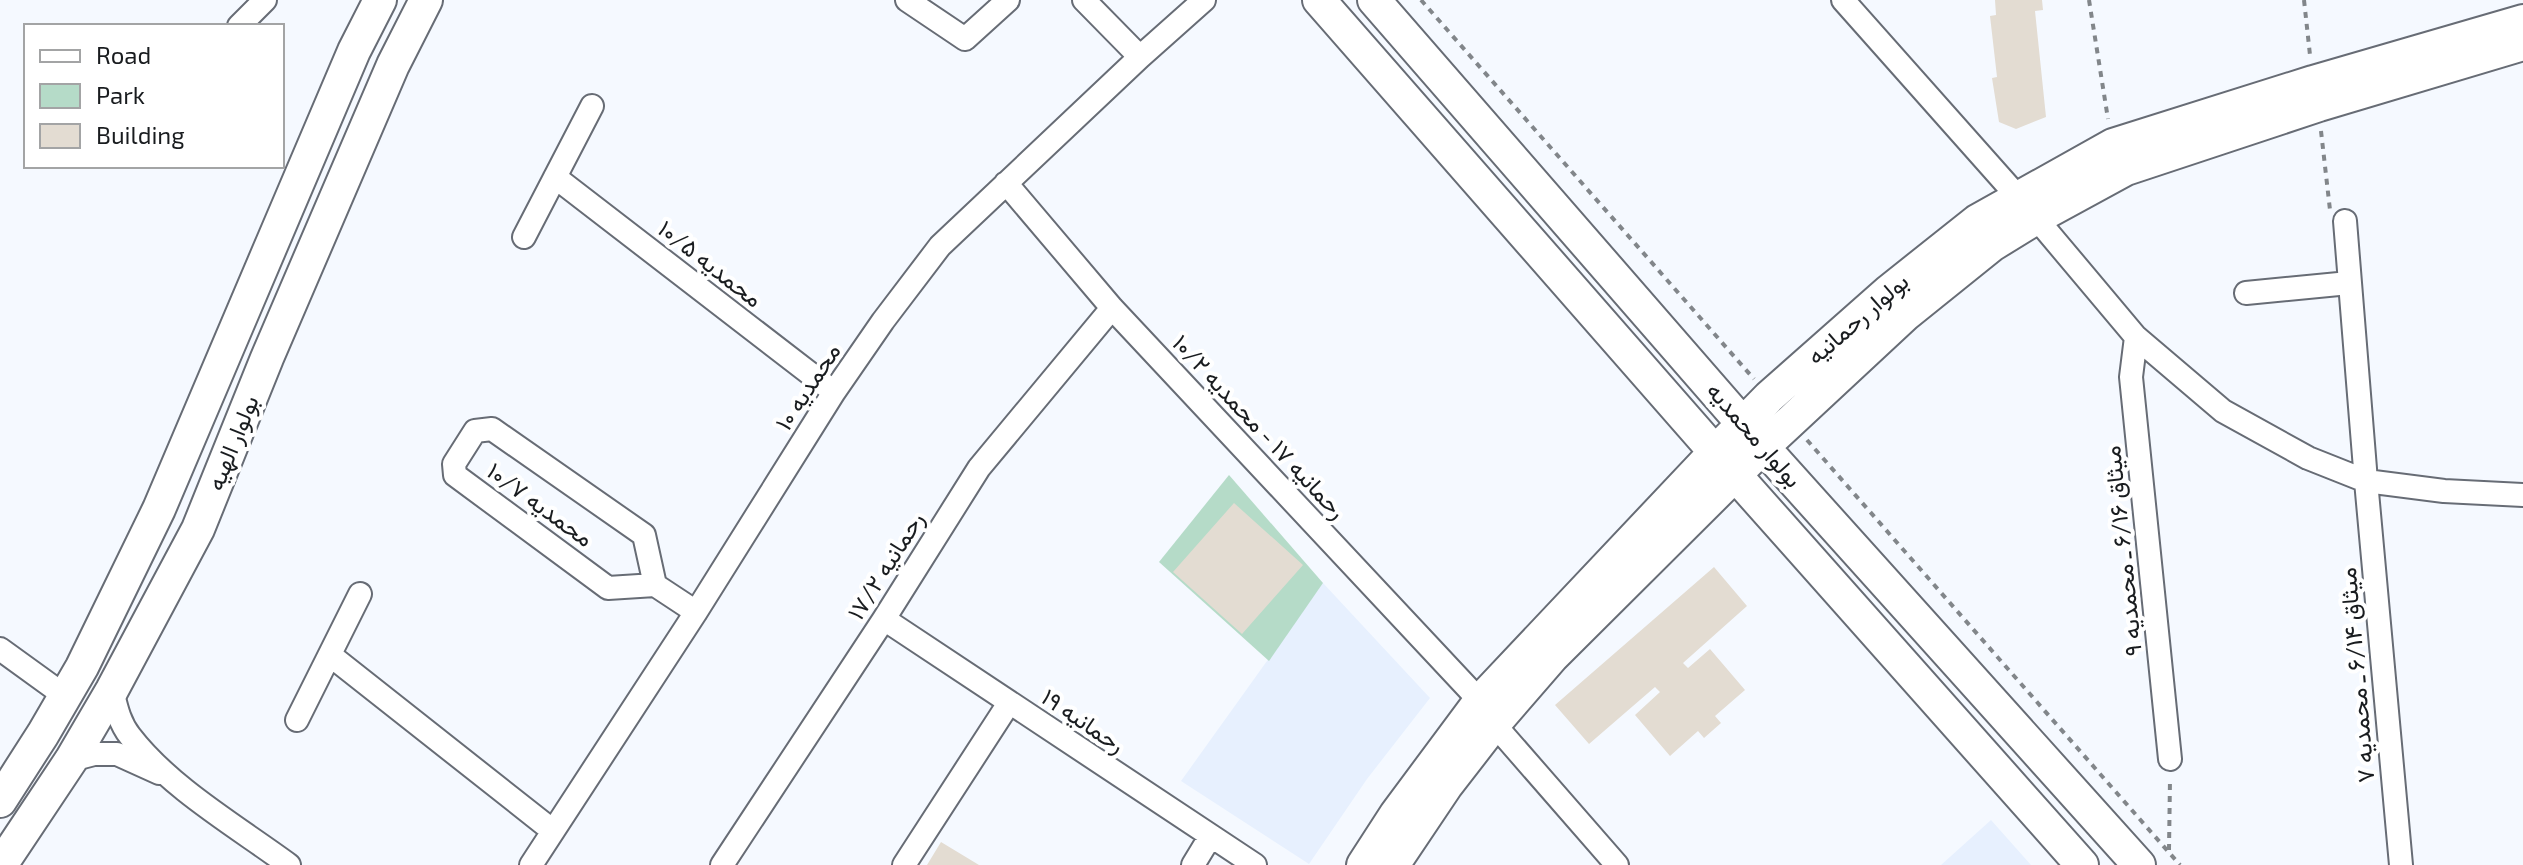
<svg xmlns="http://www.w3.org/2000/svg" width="2523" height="865" font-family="'Exo 2',Vazirmatn,sans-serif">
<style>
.built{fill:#e7f0fe}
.green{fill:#b5dbc8}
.building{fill:#e3dcd2}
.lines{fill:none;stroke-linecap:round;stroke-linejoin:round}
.minor-casing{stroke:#676c75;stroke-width:26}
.secondary-casing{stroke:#676c75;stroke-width:36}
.path{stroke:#82868a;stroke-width:4;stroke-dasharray:6 6;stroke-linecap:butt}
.minor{stroke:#fff;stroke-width:22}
.secondary{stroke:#fff;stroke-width:32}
.labels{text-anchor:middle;stroke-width:8;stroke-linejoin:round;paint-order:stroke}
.street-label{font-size:24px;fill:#191c1f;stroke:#fff}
</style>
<rect width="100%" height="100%" fill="#f5f9ff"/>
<path class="built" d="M1323 583 1430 698 1367 779 1309 864 1181 781Z
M1991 820 2031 865H1941Z"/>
<path class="green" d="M1229 475 1323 583 1269 661 1159 562Z"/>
<path class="building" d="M1995 0H2042L2043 10 2035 11 2046 117 2016 129 1999 122 1992 78 1997 77 1990 16 1996 15Z
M1234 503 1303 565 1242 634 1173 572Z
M1714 567 1747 606 1683 663 1688 668 1710 649 1745 690 1715 716 1721 723 1704 738 1698 731 1670 756 1635 715 1660 692 1655 687 1589 744 1555 705Z
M941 842 979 865H927Z"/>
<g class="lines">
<defs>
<path id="minor" d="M907 0 965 39 1008 0
M1084 0 1140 57
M1843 0 2018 197
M239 26 265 0
M555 177 834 392
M1006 183 1112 308 1480 701
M2036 218 2136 337 2223 411 2308 458 2366 481 2444 491 2523 495
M2345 221 2366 481 2401 865
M524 237 592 106
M2246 293 2349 283
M2136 337 2131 377 2170 759
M655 585 608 588 455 475 454 464 475 431 492 429 644 535 655 585 696 612
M884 619 1255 865
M0 649 65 696
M330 655 553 831
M112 690C116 706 119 722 130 736 170 788 236 826 289 865
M297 720 360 594
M1494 724 1617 865
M71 760 94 754H117L159 773
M531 865 696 612 834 392 883 321 940 246 1140 57 1204 0
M722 865 884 619 979 468 1112 308
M904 865 1009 703
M1193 865 1210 837"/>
<path id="secondary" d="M1319 0 1722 460 2082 865
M1374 0 1763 447 2139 865
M0 801 43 734 82 667 159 509 354 51 380 0
M1 865 71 760 112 690 198 529 267 358 393 65 426 0
M1363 865 1396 814 1480 701 1716 451 1769 397 1889 291 1977 221 2113 145 2313 82 2523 21
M1393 865 1446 786 1494 724 1552 657 1763 447 1905 315 1992 245 2036 218 2126 169 2319 105 2523 44"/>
</defs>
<use href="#minor" class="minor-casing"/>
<use href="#secondary" class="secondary-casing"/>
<path class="path" d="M1421 0 1754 379
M2089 0 2108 119
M2304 0 2310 55
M2321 131 2330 210
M1807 440 2180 865
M2169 850 2170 779"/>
<use href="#minor" class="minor"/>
<use href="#secondary" class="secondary"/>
</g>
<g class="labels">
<g class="street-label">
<text transform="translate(710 264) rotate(38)" y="8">محمدیه ۱۰/۵</text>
<text transform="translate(1858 319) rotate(-41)" y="8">بولوار رحمانیه</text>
<text transform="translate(808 387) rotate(-57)" y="8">محمدیه ۱۰</text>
<text transform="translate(1259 427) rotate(47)" y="8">رحمانیه ۱۷ - محمدیه ۱۰/۲</text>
<text transform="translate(1754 435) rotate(49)" y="8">بولوار محمدیه</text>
<text transform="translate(233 443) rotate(-68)" y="8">بولوار الهیه</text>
<text transform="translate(540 505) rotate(36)" y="8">محمدیه ۱۰/۷</text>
<text transform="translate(2123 551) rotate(-96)" y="8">میثاق ۶/۱۶ ـ محمدیه ۹</text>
<text transform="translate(886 566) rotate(-58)" y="8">رحمانیه ۱۷/۲</text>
<text transform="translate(2357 675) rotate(-95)" y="8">میثاق ۶/۱۴ ـ محمدیه ۷</text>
<text transform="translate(1083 721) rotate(34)" y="8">رحمانیه ۱۹</text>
</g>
</g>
<rect x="24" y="24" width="260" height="144" fill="#ffffff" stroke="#a3a4a5" stroke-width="2"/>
<rect x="40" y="50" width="40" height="12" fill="#ffffff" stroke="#a3a4a5" stroke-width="2"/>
<text x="96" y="64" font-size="24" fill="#191c1f">Road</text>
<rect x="40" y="84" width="40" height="24" fill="#b5dbc8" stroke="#a3a4a5" stroke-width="2"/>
<text x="96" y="104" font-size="24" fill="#191c1f">Park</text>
<rect x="40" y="124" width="40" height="24" fill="#e3dcd2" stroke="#a3a4a5" stroke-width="2"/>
<text x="96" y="144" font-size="24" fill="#191c1f">Building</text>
</svg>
